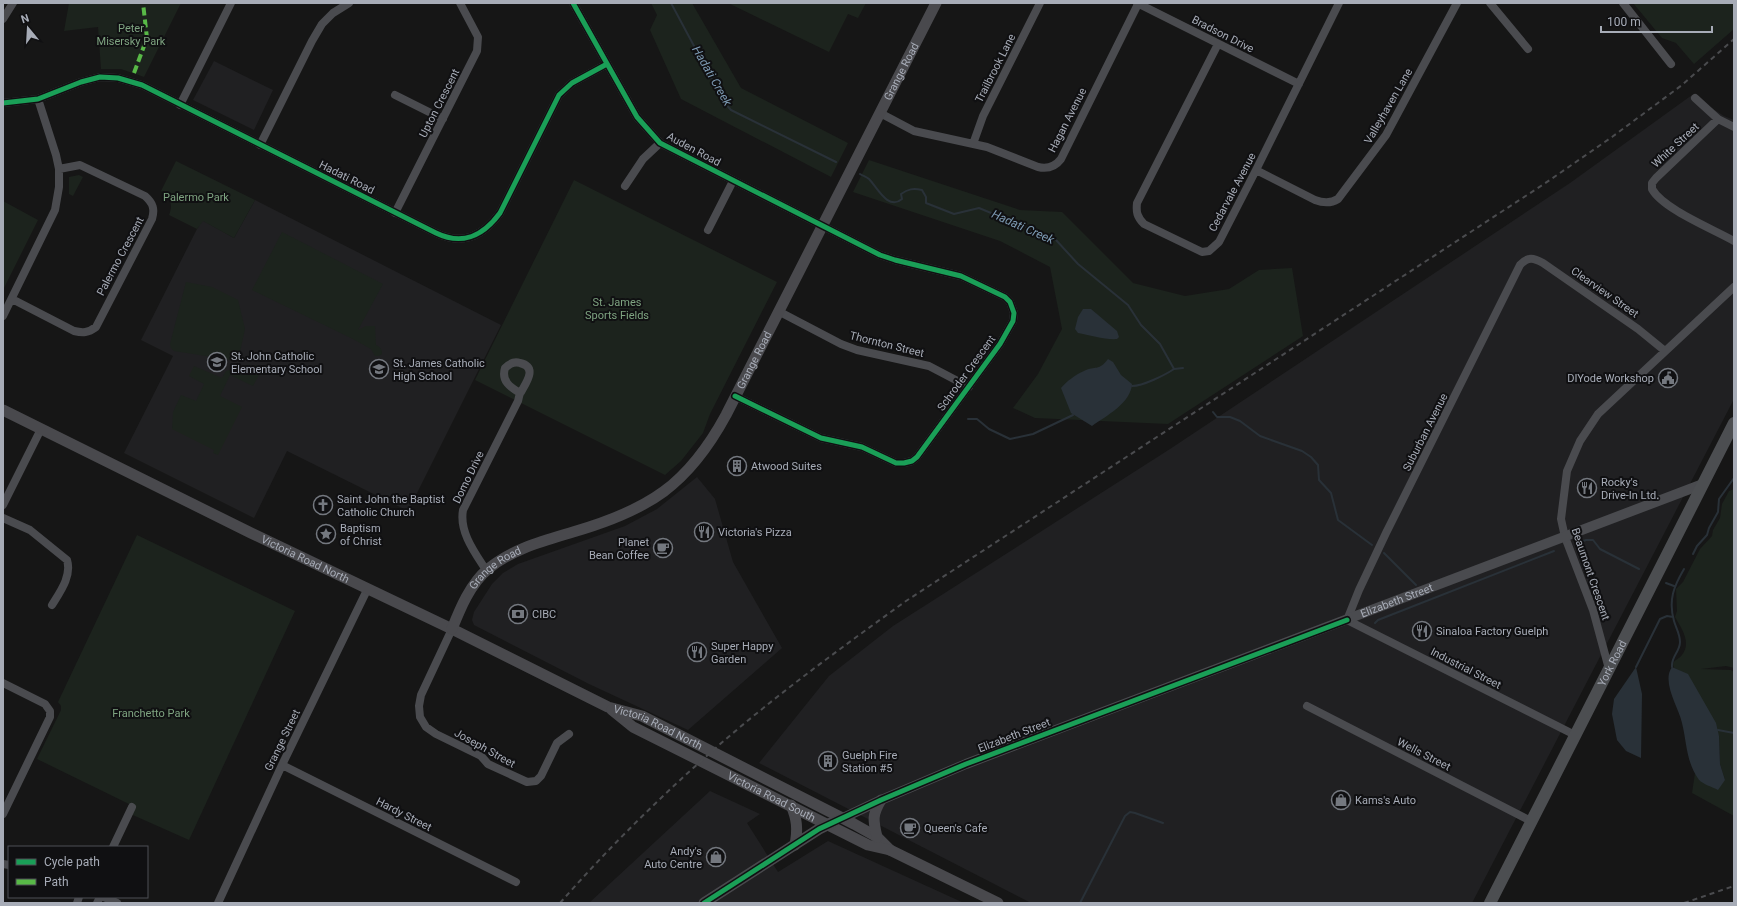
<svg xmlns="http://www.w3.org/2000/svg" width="1737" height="906" font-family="Roboto,sans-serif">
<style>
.built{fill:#202022}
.green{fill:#1c231d}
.water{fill:#293138}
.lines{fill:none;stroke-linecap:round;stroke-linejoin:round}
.stream{stroke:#293138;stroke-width:2}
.minor{stroke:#4a4b4f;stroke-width:8}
.tertiary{stroke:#4a4b4f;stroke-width:10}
.secondary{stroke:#49494d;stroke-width:11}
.primary{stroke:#4c4e51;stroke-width:12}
.rail{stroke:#4a4b4e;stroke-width:2;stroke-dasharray:5 4;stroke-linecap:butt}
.quiet{stroke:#58b947;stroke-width:4;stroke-dasharray:8 4;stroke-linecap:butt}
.cycleway-casing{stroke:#101012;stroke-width:8}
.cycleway{stroke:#1a9f57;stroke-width:5}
.labels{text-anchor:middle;stroke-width:4;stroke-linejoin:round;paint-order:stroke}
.park-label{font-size:11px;fill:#7ea380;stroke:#101012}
.street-label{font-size:11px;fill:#a7acb7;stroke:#101012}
.poi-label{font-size:11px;fill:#a7acb7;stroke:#101012;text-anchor:start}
.water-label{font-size:12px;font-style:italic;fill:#7d9ab3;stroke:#101012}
</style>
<rect width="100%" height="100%" fill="#161616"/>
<path class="built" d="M214 61 273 90 254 130 193 100Z
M1692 95 1724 116 1734 120V399L1472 903H1031L759 763 829 676 893 626 1170 449 1570 183Z
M255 200 501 325 408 511 287 451 254 518 124 453 173 356 141 340 197 229 202 220 234 238Z
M697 477 715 499 733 562 782 648 688 730 589 684 474 625 472 620 474 612 492 584 503 573 518 564 625 526 657 509Z
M710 791 760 814 747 823 778 872 828 841 964 903H589Z"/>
<path class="green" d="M69 3H181L144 77 121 69H101L98 27 64 31Z
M651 3H692L741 88 848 143 831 177 681 99 650 30 657 15Z
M728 3H866L858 18 848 14 829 52Z
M1633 3H1713L1712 4 1734 3V29L1694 64 1676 43 1662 38Z
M869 160 1020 210 1062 212 1133 283 1185 296 1229 289 1259 270 1292 268 1303 336 1168 424 1035 418 1013 408 1038 374 1062 329 1050 267 1000 241 853 192Z
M176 161 255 200 234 238 203 221 197 229 169 215C173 205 171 196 161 191Z
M79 175 83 177 73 196 69 194V177Z
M574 180 777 282 710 414 703 433 681 461 665 475 475 380Z
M3 201 38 220 3 290Z
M282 232 383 284 358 330 366 326H375L376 345C380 347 382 349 382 354L379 356H375L371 349 353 339 252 290Z
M186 282 212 287 238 300 245 329 238 361 174 351 171 348 170 344Z
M250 364 252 369 255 368V365L263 367 282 378 262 369 253 386 230 375 220 396 242 407 218 455 213 453 214 450 172 429 173 412 181 395 196 401 204 384 189 376 194 366 222 378 226 371Z
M1734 489V668L1726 666 1701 669 1731 670 1734 672V816L1692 793 1695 773 1700 781 1725 780 1720 764 1719 736 1682 672 1674 668 1673 664C1675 659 1679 659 1682 655 1692 642 1681 628 1675 617L1677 611 1676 589 1683 582 1700 549 1712 536 1713 530 1720 518 1722 504 1729 491Z
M137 535 295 611 189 840 126 812 129 804 37 759 61 710V706L58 702Z"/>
<path class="water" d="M1083 309H1091L1117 331 1119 337 1117 339C1106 340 1089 335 1078 333L1075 329 1078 317Z
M1108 359 1113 362 1121 375 1132 384C1131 403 1106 416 1092 426L1071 413 1061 388C1067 381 1075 375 1084 371 1096 365 1098 372 1108 359Z
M1636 667 1642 694 1641 758 1626 751 1617 740 1612 714 1614 699Z
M1672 667 1688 674 1716 723 1719 736 1720 764 1725 780 1718 790C1712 787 1703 784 1699 780 1686 762 1687 743 1682 723 1679 708 1661 682 1672 667Z"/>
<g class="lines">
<path class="stream" d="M671 3 724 102 731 110 836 162
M860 174C863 176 867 177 869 179 877 187 888 211 902 199L901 194C908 189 913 188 922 190L926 197V203L954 214 979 208 1056 240 1078 264 1128 305 1141 325 1160 344 1174 369 1183 368
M1132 386C1143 386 1165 375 1174 369
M1213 412 1217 417H1230L1240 421 1260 436 1302 451 1311 457 1318 465 1319 480 1331 493 1338 520 1372 545
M968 419H977L989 429 1010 439 1033 434 1073 415
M1577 543 1586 540H1593L1600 549 1639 569
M1384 553 1416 585
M1693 554 1697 546 1707 535 1709 528 1718 512 1719 499 1734 478
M1666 583 1674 586
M1375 623 1378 620 1554 551
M1636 667 1660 619 1667 616 1673 617
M1672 667C1671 656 1680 652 1680 642 1680 634 1676 628 1674 621 1668 600 1674 586 1684 569
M1718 730 1734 733
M1080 903 1125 816 1130 812 1135 813 1163 823"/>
<path class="minor" d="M573 3 637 117 660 143 880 255 895 260 961 276 1005 297 1010 302 1014 313 1013 321 1000 344 917 457 912 461 904 463H896L862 447 821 438 735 396
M1137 3 1299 84
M1490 3 1528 49
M1623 3 1671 64
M3 19 13 3
M1218 44 1137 203C1136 212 1137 217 1144 224L1202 252 1209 251 1219 242 1256 170 1339 3
M395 95 443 119
M1695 98 1718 119 1734 127
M3 103 38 99 81 82 100 77 118 78 142 85 436 233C463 246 483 236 500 213L559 95 572 83 607 64
M180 105 231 3
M880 113 914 131 987 147 1038 167C1047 169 1055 167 1061 159L1138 4
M1718 119 1656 178 1652 183V189C1663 209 1713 229 1734 241
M973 144 983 116 1040 3
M260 145 312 41 322 24 333 13 349 3
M1256 170 1315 200C1323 203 1330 204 1338 199L1386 135 1457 3
M625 186 643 159 660 143
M395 213 477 51 478 37 460 3
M708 230 733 181
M12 299 74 331C83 333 88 333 96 327L152 219C155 209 153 203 145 196L80 165 59 169
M778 311 841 344 857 350 929 366 969 387
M3 316 55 210 59 187V169L56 155 38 99
M3 505 41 429
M3 518 30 530 67 560C72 576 60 592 52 605
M486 570C475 553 459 532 463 510L518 401C519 398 519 394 521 392 526 383 538 367 520 363 514 361 509 364 505 368 501 381 510 387 520 393
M452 629 421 695 419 706 420 717 426 727 436 734 481 756 488 764 527 782 536 781 541 776 557 743 569 734
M1609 669 1593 610 1565 537 1561 519 1567 471 1580 441 1598 414 1734 287
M3 683 45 704 50 711V717L3 814
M1307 706 1531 821
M1575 735 1347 620 1359 590 1386 533 1520 265C1528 256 1534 258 1543 263L1638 329 1665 351
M282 765 516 882
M113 847 132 807
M3 864 9 865
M104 897 117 903
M77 903 79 897
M97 903 100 897
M218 903 282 765 368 588"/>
<path class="tertiary" id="s1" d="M843 818 881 800 966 764 1703 484"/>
<g class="secondary">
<path id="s2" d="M3 410 251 533 452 629 608 707 642 716 854 824 877 837 890 850"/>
<path id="s3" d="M452 629C460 609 470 584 488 569 512 549 543 541 573 532 649 510 688 485 726 415L936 3"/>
<path id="s4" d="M612 710 633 727 868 845 890 850 998 903"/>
<path d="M791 805C797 819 798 829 795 845"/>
<path d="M877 837C873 820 872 815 881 800"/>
<path d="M704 903 819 829 833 822"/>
</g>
<path class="primary" id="s5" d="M1490 903 1734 423"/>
<path class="rail" d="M560 903C611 845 667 790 726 739 783 690 845 645 906 601L1544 184 1612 137 1682 85 1734 39
M1684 903 1734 886"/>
<path class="quiet" d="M134 73 147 38 143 3"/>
<defs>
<path id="cycleway" d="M573 3 637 117 660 143 880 255 895 260 961 276 1005 297 1010 302 1014 313 1013 321 1000 344 917 457 912 461 904 463H896L862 447 821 438 735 396
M3 103 38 99 81 82 100 77 118 78 142 85 436 233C463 246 483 236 500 213L559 95 572 83 607 64
M704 903 819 829 881 800 966 764 1347 620"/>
</defs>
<use href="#cycleway" class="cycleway-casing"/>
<use href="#cycleway" class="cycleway"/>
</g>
<defs>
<symbol id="school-ring" viewBox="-11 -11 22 22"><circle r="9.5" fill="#101012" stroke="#74787f" stroke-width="1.5"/><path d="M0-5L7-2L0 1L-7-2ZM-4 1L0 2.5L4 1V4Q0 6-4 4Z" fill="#74787f"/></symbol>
<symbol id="civic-ring" viewBox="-11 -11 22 22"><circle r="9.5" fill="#101012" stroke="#74787f" stroke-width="1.5"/><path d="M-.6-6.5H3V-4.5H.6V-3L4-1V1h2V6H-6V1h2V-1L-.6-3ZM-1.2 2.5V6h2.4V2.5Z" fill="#74787f"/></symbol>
<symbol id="building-ring" viewBox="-11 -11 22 22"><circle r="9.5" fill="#101012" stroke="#74787f" stroke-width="1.5"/><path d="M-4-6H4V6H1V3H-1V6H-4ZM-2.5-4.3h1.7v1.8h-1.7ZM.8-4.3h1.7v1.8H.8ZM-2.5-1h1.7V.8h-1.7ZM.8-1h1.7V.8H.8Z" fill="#74787f"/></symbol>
<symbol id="restaurant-ring" viewBox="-11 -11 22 22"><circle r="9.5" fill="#101012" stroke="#74787f" stroke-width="1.5"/><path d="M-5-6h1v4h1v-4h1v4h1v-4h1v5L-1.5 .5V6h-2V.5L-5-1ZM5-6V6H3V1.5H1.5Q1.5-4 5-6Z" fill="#74787f"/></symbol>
<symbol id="church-ring" viewBox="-11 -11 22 22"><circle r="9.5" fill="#101012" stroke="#74787f" stroke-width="1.5"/><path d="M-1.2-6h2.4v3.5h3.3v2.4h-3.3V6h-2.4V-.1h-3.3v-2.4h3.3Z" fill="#74787f"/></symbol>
<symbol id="sight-ring" viewBox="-11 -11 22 22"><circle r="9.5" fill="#101012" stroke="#74787f" stroke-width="1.5"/><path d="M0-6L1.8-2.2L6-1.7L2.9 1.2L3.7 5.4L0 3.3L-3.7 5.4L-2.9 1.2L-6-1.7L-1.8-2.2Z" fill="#74787f"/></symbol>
<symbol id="cafe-ring" viewBox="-11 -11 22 22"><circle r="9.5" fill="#101012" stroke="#74787f" stroke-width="1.5"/><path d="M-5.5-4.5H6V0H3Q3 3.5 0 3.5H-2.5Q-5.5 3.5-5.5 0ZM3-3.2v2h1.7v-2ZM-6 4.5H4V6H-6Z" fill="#74787f"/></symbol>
<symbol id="bank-ring" viewBox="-11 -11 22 22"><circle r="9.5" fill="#101012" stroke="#74787f" stroke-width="1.5"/><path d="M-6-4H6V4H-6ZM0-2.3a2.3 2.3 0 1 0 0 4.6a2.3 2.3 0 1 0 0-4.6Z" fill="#74787f"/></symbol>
<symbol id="shop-ring" viewBox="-11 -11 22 22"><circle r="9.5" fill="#101012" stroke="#74787f" stroke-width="1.5"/><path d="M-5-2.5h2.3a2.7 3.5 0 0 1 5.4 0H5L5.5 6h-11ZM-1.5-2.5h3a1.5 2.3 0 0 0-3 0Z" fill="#74787f"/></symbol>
</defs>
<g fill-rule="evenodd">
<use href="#school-ring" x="206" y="351" width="22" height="22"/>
<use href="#school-ring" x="368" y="358" width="22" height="22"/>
<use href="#civic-ring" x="1657" y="367" width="22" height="22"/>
<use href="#building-ring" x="726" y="455" width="22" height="22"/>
<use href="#restaurant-ring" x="1576" y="477" width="22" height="22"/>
<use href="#church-ring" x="312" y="494" width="22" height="22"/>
<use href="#restaurant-ring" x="693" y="521" width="22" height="22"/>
<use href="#sight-ring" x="315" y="523" width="22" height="22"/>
<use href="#cafe-ring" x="652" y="537" width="22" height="22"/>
<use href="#bank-ring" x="507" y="603" width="22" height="22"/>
<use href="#restaurant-ring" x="1411" y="620" width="22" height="22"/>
<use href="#restaurant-ring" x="686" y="641" width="22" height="22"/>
<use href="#building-ring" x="817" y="750" width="22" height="22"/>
<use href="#shop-ring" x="1330" y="789" width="22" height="22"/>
<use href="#cafe-ring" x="899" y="817" width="22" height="22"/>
<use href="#shop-ring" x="705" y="846" width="22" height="22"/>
</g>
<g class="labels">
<g class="park-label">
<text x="131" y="32">Peter<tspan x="131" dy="13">Misersky Park</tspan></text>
<text x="196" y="201">Palermo Park</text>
<text x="617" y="306">St. James<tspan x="617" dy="13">Sports Fields</tspan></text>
<text x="151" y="717">Franchetto Park</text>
</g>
<g class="street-label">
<text transform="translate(1223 34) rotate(27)" y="4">Bradson Drive</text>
<text transform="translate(995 68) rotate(-63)" y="4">Trailbrook Lane</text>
<text dy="4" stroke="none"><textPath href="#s3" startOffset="749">Grange Road</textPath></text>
<text transform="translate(439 103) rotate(-63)" y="4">Upton Crescent</text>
<text transform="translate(1388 106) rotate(-60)" y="4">Valleyhaven Lane</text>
<text transform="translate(1067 120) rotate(-63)" y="4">Hagan Avenue</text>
<text transform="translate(1675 145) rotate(-43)" y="4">White Street</text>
<text transform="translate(694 149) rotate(28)" y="4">Auden Road</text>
<text transform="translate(347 177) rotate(27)" y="4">Hadati Road</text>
<text transform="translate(1232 192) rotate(-62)" y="4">Cedarvale Avenue</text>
<text transform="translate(120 256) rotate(-62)" y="4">Palermo Crescent</text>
<text transform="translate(1605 292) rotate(35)" y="4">Clearview Street</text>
<text transform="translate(887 344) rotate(14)" y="4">Thornton Street</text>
<text dy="4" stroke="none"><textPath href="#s3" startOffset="425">Grange Road</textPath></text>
<text transform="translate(966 373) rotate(-54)" y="4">Schroder Crescent</text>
<text transform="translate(1425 432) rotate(-63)" y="4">Suburban Avenue</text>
<text transform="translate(468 477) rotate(-64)" y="4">Domo Drive</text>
<text dy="4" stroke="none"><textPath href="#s2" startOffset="337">Victoria Road North</textPath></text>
<text dy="4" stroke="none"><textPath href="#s3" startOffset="77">Grange Road</textPath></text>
<text transform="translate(1591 574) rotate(71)" y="4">Beaumont Crescent</text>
<text dy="4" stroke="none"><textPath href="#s1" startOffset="595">Elizabeth Street</textPath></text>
<text dy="4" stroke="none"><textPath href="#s5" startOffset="269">York Road</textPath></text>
<text transform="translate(1466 668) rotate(27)" y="4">Industrial Street</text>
<text dy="4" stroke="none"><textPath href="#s2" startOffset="728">Victoria Road North</textPath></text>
<text transform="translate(1014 735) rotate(-21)" y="4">Elizabeth Street</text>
<text transform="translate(282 740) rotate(-64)" y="4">Grange Street</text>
<text transform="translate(485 748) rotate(29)" y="4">Joseph Street</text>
<text transform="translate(1424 754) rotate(27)" y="4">Wells Street</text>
<text dy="4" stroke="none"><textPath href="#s4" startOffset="182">Victoria Road South</textPath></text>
<text transform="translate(404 814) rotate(27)" y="4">Hardy Street</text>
</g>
<g class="poi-label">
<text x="231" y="360">St. John Catholic<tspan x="231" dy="13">Elementary School</tspan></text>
<text x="393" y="367">St. James Catholic<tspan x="393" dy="13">High School</tspan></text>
<text x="1654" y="382" text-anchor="end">DIYode Workshop</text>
<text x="751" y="470">Atwood Suites</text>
<text x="1601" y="486">Rocky's<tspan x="1601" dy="13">Drive-In Ltd.</tspan></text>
<text x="337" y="503">Saint John the Baptist<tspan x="337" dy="13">Catholic Church</tspan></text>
<text x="340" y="532">Baptism<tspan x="340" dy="13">of Christ</tspan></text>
<text x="718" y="536">Victoria's Pizza</text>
<text x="649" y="546" text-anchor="end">Planet<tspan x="649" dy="13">Bean Coffee</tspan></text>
<text x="532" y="618">CIBC</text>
<text x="1436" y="635">Sinaloa Factory Guelph</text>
<text x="711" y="650">Super Happy<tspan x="711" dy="13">Garden</tspan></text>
<text x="842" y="759">Guelph Fire<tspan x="842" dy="13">Station #5</tspan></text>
<text x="1355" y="804">Kams's Auto</text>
<text x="924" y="832">Queen's Cafe</text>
<text x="702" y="855" text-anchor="end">Andy's<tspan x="702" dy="13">Auto Centre</tspan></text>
</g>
<g class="water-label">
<text transform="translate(712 76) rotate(60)" y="4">Hadati Creek</text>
<text transform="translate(1023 227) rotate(24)" y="4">Hadati Creek</text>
</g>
</g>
<rect width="1737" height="906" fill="none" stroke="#a7acb7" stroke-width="8"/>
<rect x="8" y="846" width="140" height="52" fill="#101012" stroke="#4c4e54"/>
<rect x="16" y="859" width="20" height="6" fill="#1a9f57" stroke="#4c4e54"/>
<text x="44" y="866" font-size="12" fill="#a7acb7">Cycle path</text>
<rect x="16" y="879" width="20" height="6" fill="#58b947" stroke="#4c4e54"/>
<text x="44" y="886" font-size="12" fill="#a7acb7">Path</text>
<g transform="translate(28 28) rotate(342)" stroke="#101012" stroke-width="3" paint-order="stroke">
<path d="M0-3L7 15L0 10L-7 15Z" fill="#a7acb7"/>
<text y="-6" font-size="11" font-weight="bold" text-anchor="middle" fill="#a7acb7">N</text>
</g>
<path d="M1601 26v6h111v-6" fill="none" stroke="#a7acb7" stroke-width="2"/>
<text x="1607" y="26" font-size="12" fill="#a7acb7" stroke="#101012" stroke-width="3" paint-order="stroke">100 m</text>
</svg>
